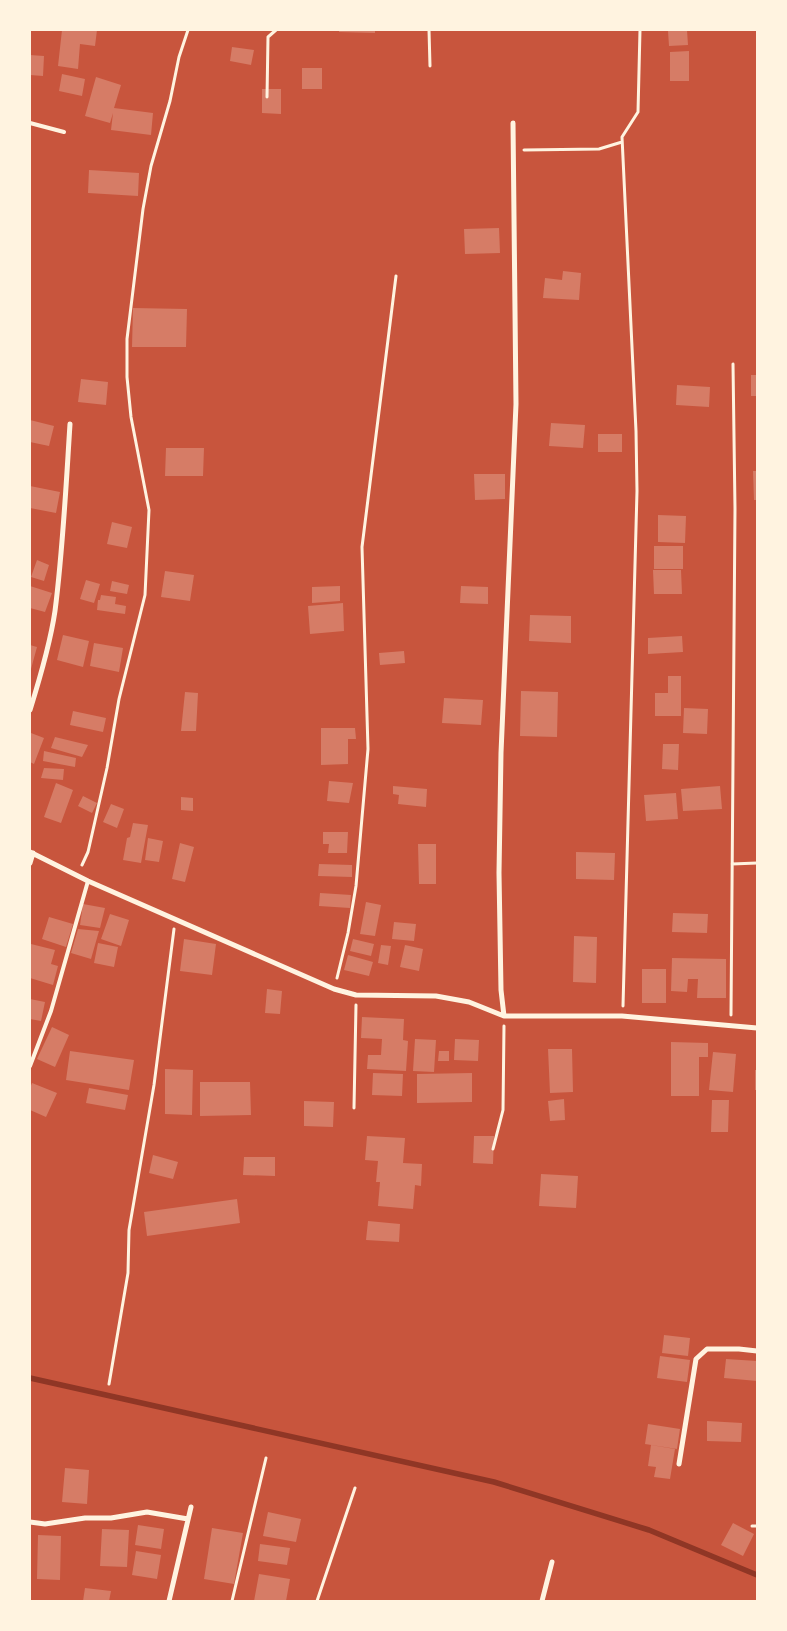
<svg xmlns="http://www.w3.org/2000/svg" width="787" height="1631" font-family="Overpass,sans-serif">
<style>
.lines{fill:none;stroke-linecap:round;stroke-linejoin:round}
.stream{stroke:#8f3625;stroke-width:5.5}
.building{fill:#d67c66}
.path{stroke:#fff3e0;stroke-width:3}
.service{stroke:#fff3e0;stroke-width:4}
.minor{stroke:#fff3e0;stroke-width:5}
</style>
<rect width="100%" height="100%" fill="#c8553d"/>
<g class="lines">
<path class="stream" d="M30 1378 494 1482 649 1530 757 1575"/>
</g>
<path class="building" d="M62 30H97L95 46 80 44 78 69 58 66Z
M339 30H375V33L339 32Z
M687 30 688 45 669 46 668 31Z
M232 47 254 50 251 65 230 61Z
M689 51V81H670V52Z
M30 55 44 56 43 76 30 75Z
M302 68H322V89H302Z
M62 74 85 79 82 96 59 91Z
M96 77 121 85 114 108 153 113 151 135 111 130 113 113 110 123 85 116Z
M262 89H281V114L262 113Z
M89 170 139 173 138 196 88 193Z
M499 228 500 253 465 254 464 229Z
M563 271 581 273 579 300 543 298 545 278 562 280Z
M133 308 187 309 186 347H132Z
M751 375H757V396H751Z
M81 379 108 382 106 405 78 402Z
M677 385 710 387 709 407 676 405Z
M30 420 54 426 49 446 30 442Z
M551 423 585 425 583 448 549 446Z
M598 434H622V452H598Z
M166 448H204L203 476H165Z
M753 471H757V500H754Z
M474 474H505V499L475 500Z
M30 486 60 492 56 513 30 508Z
M658 515 686 516 685 543 658 542Z
M112 522 132 527 127 548 107 544Z
M654 546H683V569H654Z
M37 560 49 565 44 581 31 577Z
M653 570H681L682 594H654Z
M165 571 194 575 190 601 161 597Z
M86 580 100 584 94 603 80 599Z
M112 581 129 585 127 594 110 591Z
M30 586 52 593 45 612 30 608Z
M340 586V601L312 603V587Z
M461 586 488 587V604L460 603Z
M101 595 116 597 115 604 126 606 125 614 97 610 98 600H100Z
M343 603 344 631 310 634 308 606Z
M530 615 571 616V643L529 641Z
M63 635 89 641 83 667 57 660Z
M682 636 683 652 648 654V638Z
M94 643 123 648 119 672 90 666Z
M30 645 37 647 31 669H30Z
M404 651 405 663 380 665 379 653Z
M668 676H681V693H670H681V716H655V693H668Z
M521 691 558 692 557 737 520 736Z
M185 692 198 693 196 731H181Z
M444 698 483 700 481 725 442 723Z
M684 708 708 709 707 734 683 733Z
M73 711 106 718 103 732 70 725Z
M321 728H355L356 739H348V764L321 765Z
M31 733 44 738 34 764 30 762V736Z
M55 737 88 745 82 757 51 748Z
M663 744H679L678 770 662 769Z
M44 751 76 758 75 767 43 761Z
M44 768 64 769 63 780 41 778Z
M329 781 353 783 349 803 327 801Z
M56 783 73 790 61 823 44 817Z
M393 786 427 789 426 807 398 804 399 795 393 794Z
M720 786 722 809 683 811 681 789Z
M676 793 678 819 646 821 644 795Z
M83 796 97 803 92 813 78 806Z
M181 797 193 798V811L181 810Z
M111 804 124 809 117 828 103 822Z
M133 823 148 825 141 863 123 860 127 838 130 837Z
M323 832H348L347 853H328L329 844H323Z
M148 838 163 841 159 862 145 860Z
M180 843 194 847 185 882 172 879Z
M418 844H436V884H419Z
M576 852 615 853 614 880 576 879Z
M319 864 352 865V877L318 876Z
M320 893 351 895 350 908 319 906Z
M366 902 381 905 375 936 360 934Z
M83 904 105 908 100 928 80 925Z
M673 913 708 914 707 933 672 932Z
M110 914 129 920 121 946 101 939Z
M49 917 73 924 66 947 42 939Z
M394 922 416 924 414 941 392 939Z
M78 929 99 931 91 959 71 953Z
M574 936 597 937 596 983 573 982Z
M184 939 216 944 212 975 180 971Z
M353 939 374 944 371 956 350 951Z
M98 943 118 947 114 967 94 963Z
M31 944 55 950 51 964 58 966 53 985 30 978V948Z
M381 945 391 946 388 965 378 963Z
M405 945 423 949 419 971 400 967Z
M348 955 373 962 369 976 344 970Z
M672 958 726 959V998H697L698 979H688L687 992 671 991Z
M642 969H666V1003H642Z
M267 989 282 991 280 1014 265 1013Z
M30 999 45 1002 41 1021 30 1019Z
M362 1017 404 1019 403 1040 408 1041 406 1071 367 1069 368 1055H381L382 1039 361 1038Z
M52 1027 69 1035 55 1067 37 1059Z
M415 1039 436 1040 434 1072 413 1071Z
M455 1039 479 1040 478 1061 454 1060Z
M671 1042 708 1043V1057H699V1096H671Z
M548 1049H572L573 1092 550 1093Z
M70 1051 134 1060 129 1090 66 1080Z
M439 1051H449V1061H438Z
M713 1052 736 1054 733 1092 709 1090Z
M165 1069 193 1070 192 1115 165 1114Z
M755 1070H757V1090H755Z
M373 1073 403 1074 402 1096 372 1095Z
M472 1073V1102L417 1103V1074Z
M200 1082H250L251 1115 200 1116Z
M32 1083 57 1093 46 1117 30 1110V1088Z
M89 1088 128 1095 125 1110 86 1103Z
M564 1099 565 1120 550 1121 548 1101Z
M712 1100H729L728 1132H711Z
M304 1101 334 1102 333 1127 304 1126Z
M367 1136 405 1138 403 1163 422 1164 421 1186 415 1185 413 1209 378 1206 380 1182H376L378 1161 365 1160Z
M474 1136H494L493 1164 473 1163Z
M153 1155 178 1162 173 1179 149 1173Z
M244 1157H275V1176L243 1175Z
M541 1174 578 1176 576 1208 539 1206Z
M237 1199 240 1223 147 1236 144 1212Z
M368 1221 400 1224 399 1242 366 1240Z
M664 1335 690 1338 688 1356 662 1353Z
M660 1356 690 1360 687 1382 657 1378Z
M726 1359 757 1361V1381L724 1378Z
M707 1421 742 1423 741 1442 707 1441Z
M648 1424 680 1429 677 1449 645 1444Z
M651 1445 675 1449 670 1479 654 1477 656 1467 648 1466Z
M65 1468 89 1470 87 1504 62 1502Z
M268 1512 301 1519 296 1542 263 1536Z
M733 1523 754 1534 743 1556 721 1545Z
M138 1525 164 1529 161 1549 135 1545Z
M212 1528 243 1533 234 1584 204 1579Z
M102 1529 129 1530 127 1567 100 1566Z
M38 1535 61 1536 60 1580 37 1579Z
M260 1544 290 1548 287 1565 258 1561Z
M136 1551 161 1555 157 1579 132 1575Z
M259 1574 290 1579 286 1601H254Z
M85 1588 111 1591 109 1601H83Z"/>
<g class="lines">
<path class="path" d="M429 30 430 66
M267 97 268 37 276 30
M524 150 599 149 622 142
M732 864 757 863
M82 865 88 852 107 768 119 699 145 595 149 510 131 417 127 377V339L143 209 151 166 170 101 179 57 188 30
M337 978 348 933 356 886 368 749 362 547 396 276
M623 1006 637 491 636 431 622 137 638 112 640 30
M731 1015 735 509 733 364
M354 1108 356 1005
M493 1149 503 1110 504 1026
M109 1384 128 1273 129 1230 154 1085 174 929
M752 1526H757
M232 1601 266 1458
M317 1601 355 1488"/>
<path class="service" d="M30 123 64 132
M30 1066 51 1011 88 881"/>
<path class="minor" d="M30 710C40 678 50 645 55 611 63 549 66 486 70 424
M30 852 88 881 334 989 356 995 436 996 469 1002 504 1016H622L757 1028
M30 863 33 853
M504 1016 501 990 499 873 501 753 516 404 513 123
M679 1464 696 1359 707 1349H739L757 1351
M30 1522 45 1524 85 1518H111L147 1512 188 1519
M169 1601 191 1507
M542 1601 552 1562"/>
</g>
<rect width="787" height="1631" fill="none" stroke="#fff3e0" stroke-width="62"/>
</svg>
